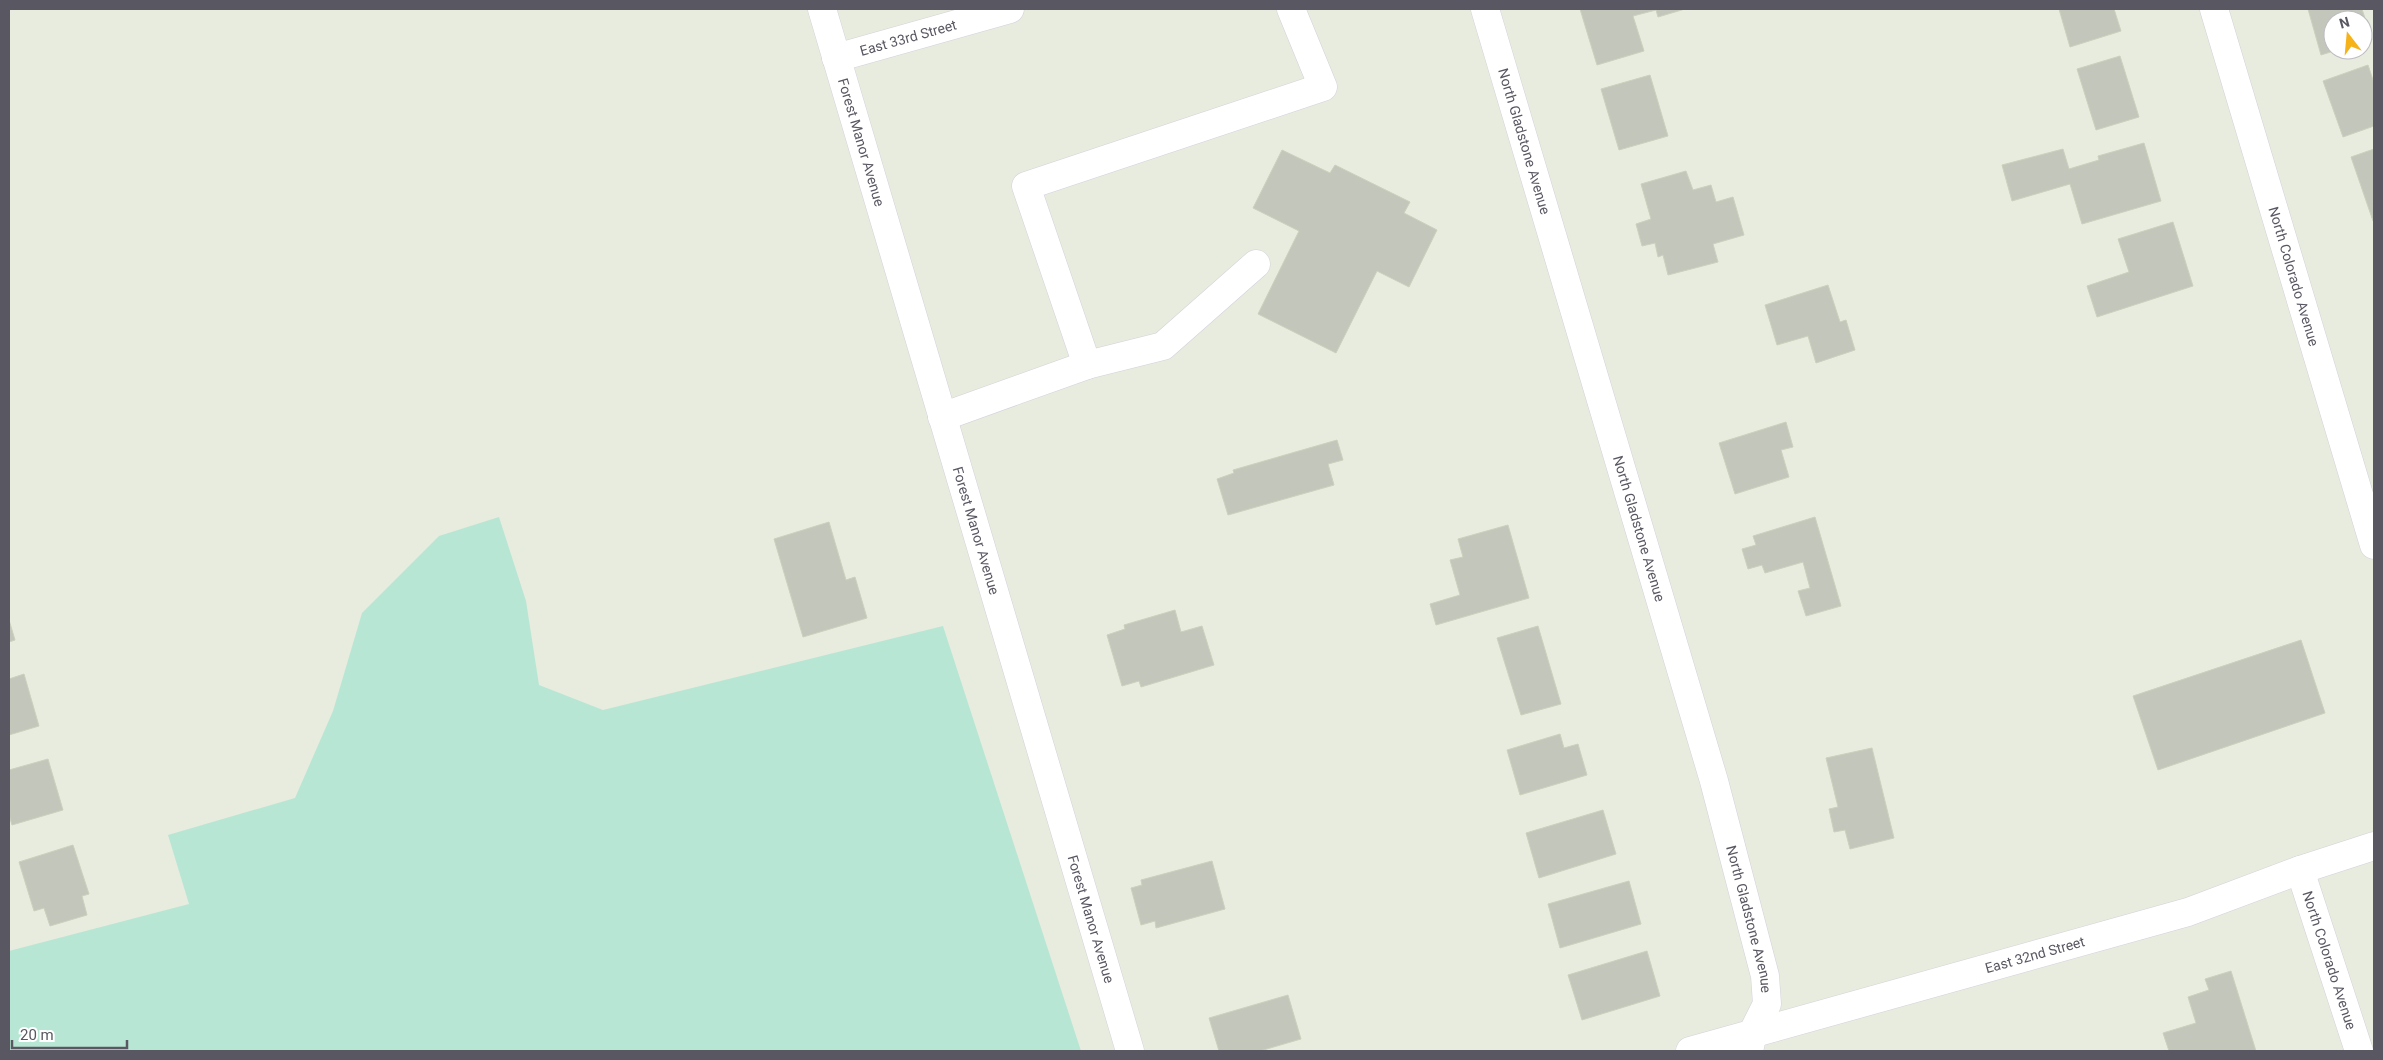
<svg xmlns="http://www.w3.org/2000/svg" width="2383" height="1060" font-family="Roboto,sans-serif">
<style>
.green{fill:#b8e6d4}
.building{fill:#c3c6bb;stroke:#cbd1bc}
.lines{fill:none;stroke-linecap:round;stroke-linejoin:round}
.minor-casing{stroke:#d4d1da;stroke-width:29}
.minor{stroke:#fff;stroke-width:28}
.labels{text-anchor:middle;stroke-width:4.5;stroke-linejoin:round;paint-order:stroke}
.street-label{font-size:14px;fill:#595761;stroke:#fff}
</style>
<rect width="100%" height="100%" fill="#e7ecde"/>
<path class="green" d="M499 517 526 601 539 685 603 710 943 626 1081 1051H9V951L189 904 168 835 295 798 333 711 362 613 439 536Z"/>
<path class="building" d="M1580 9H1685L1658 17 1656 10 1633 16 1644 51 1597 65Z
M2059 9H2114L2121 31 2070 47Z
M2308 9H2362L2372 40 2363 42V20H2333V50H2337L2321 55Z
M2120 56 2139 117 2096 130 2077 69Z
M2368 65 2374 83V126L2343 137 2323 81Z
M1650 75 1668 136 1619 150 1601 89Z
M2144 143 2161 201 2082 224 2070 184 2012 201 2002 165 2063 149 2069 169 2099 160 2098 156Z
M2374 149V221H2373L2351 157Z
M1282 150 1330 173 1335 165 1410 202 1404 213 1437 230 1409 287 1377 271 1336 353 1258 314 1299 231 1253 208Z
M1686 171 1693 190 1711 185 1716 202 1733 197 1744 235 1713 244 1718 262 1668 275 1663 255 1658 257 1655 243 1642 246 1636 224 1651 219 1641 184Z
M2173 222 2193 286 2097 317 2087 286 2129 272 2118 239Z
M1828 285 1840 322 1846 320 1855 350 1816 363 1808 336 1777 345 1765 305Z
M1786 422 1793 447 1781 450 1789 477 1735 494 1719 443Z
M1337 440 1343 460 1328 464 1334 485 1228 515 1217 479 1234 473 1233 470Z
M1815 517 1841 606 1806 616 1798 591 1810 588 1803 562 1765 573 1762 565 1748 569 1742 549 1756 545 1753 536Z
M829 522 846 580 855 577 867 618 803 637 774 539Z
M1508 525 1529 598 1436 625 1430 604 1460 595 1450 560 1463 557 1458 539Z
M1175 610 1181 632 1202 626 1214 665 1141 687 1139 681 1122 686 1107 635 1125 629 1124 625Z
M9 620 15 640 9 642Z
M1538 626 1561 704 1521 715 1497 638Z
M2301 640 2325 713 2158 770 2133 696Z
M24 674 39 726 9 735V679Z
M1560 734 1564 748 1578 744 1587 775 1520 795 1507 750Z
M1872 748 1894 838 1850 849 1845 830 1834 832 1829 809 1838 807 1826 758Z
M48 759 63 810 12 825 9 815V770Z
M1603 810 1616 854 1539 878 1526 833Z
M73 845 89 894 82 896 87 915 50 926 44 908 34 911 19 862Z
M1212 861 1225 909 1156 928 1155 921 1141 925 1131 888 1142 885 1141 880Z
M1629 881 1641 924 1560 948 1548 904Z
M1647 951 1660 996 1582 1020 1568 975Z
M2231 971 2256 1051H2169L2163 1033 2196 1023 2188 997 2209 990 2205 979Z
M1288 995 1301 1039 1260 1051H1219L1209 1018Z"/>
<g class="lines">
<defs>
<g id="minor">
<path id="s1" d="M822 9 1130 1051"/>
<path id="s2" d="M1485 9 1714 781 1765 976 1767 1004 1753 1032 1749 1051"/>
<path id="s3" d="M2214 9 2374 545"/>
<path id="s4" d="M836 58 1010 9"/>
<path d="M1087 365 1163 346 1256 264"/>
<path d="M942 417 1087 365 1026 186 1323 87 1291 9"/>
<path id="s5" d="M2300 870 2359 1051"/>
<path id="s6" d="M1690 1051 2188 912 2300 870 2374 846"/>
</g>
</defs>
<use href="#minor" class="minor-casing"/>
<use href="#minor" class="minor"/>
</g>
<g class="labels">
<g class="street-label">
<text dy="5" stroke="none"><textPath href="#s4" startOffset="75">East 33rd Street</textPath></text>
<text dy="5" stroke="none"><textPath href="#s2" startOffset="138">North Gladstone Avenue</textPath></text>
<text dy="5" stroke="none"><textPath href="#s1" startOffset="139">Forest Manor Avenue</textPath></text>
<text dy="5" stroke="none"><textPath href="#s3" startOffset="279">North Colorado Avenue</textPath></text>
<text dy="5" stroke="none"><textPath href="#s2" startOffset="542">North Gladstone Avenue</textPath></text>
<text dy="5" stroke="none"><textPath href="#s1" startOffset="544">Forest Manor Avenue</textPath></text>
<text dy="5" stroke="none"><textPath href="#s1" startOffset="949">Forest Manor Avenue</textPath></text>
<text dy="5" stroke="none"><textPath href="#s2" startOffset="948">North Gladstone Avenue</textPath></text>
<text dy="5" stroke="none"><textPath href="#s6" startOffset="358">East 32nd Street</textPath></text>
<text dy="5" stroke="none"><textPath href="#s5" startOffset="95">North Colorado Avenue</textPath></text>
</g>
</g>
<rect width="2383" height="1060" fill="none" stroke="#595761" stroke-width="20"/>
<g transform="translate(2348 35) rotate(344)"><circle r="24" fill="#ffffff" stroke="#bdbcc0"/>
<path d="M0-4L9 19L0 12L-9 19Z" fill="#f5b21b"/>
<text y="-8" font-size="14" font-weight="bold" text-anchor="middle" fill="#595761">N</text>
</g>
<path d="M12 1040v8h115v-8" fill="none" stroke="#595761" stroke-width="2.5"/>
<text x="20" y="1040" font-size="15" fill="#595761" stroke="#ffffff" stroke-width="4" paint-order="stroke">20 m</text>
</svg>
